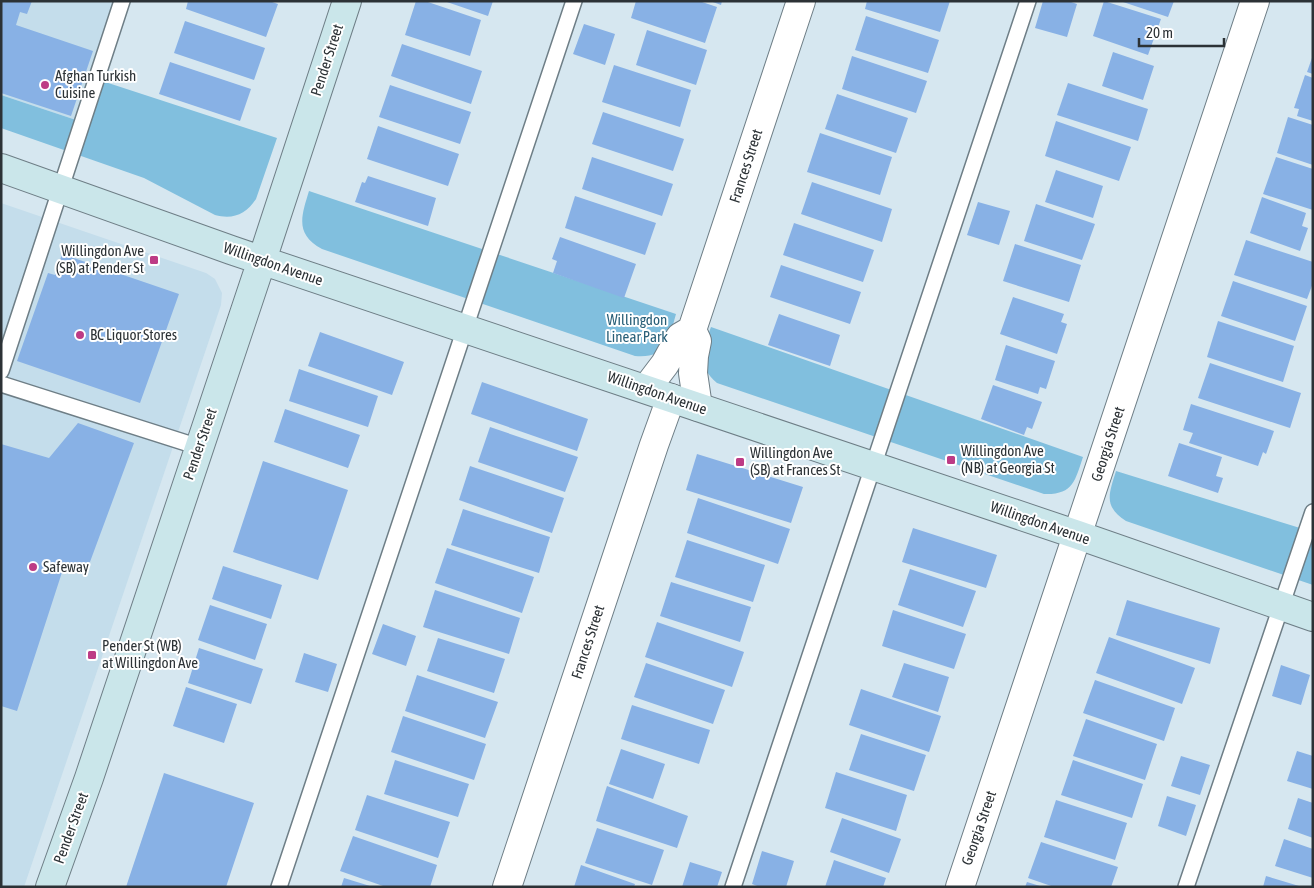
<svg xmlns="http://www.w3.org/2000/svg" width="1314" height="888" font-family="'Asap Condensed',sans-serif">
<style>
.built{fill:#c4ddeb}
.green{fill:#81bfde}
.building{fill:#88b1e5}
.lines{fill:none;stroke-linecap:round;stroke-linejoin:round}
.lane-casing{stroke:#6e7e86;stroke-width:18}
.street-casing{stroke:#6e7e86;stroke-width:30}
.secondary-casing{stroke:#6e7e86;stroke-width:30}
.lane{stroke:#fff;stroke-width:15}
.street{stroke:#fff;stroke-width:28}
.secondary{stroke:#cae6ea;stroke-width:28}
.poi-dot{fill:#bd3b85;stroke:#fff;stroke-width:2}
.labels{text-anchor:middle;stroke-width:4;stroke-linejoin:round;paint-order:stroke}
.street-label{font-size:15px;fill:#2c3236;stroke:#fff}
.poi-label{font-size:15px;fill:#2c3236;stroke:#fff;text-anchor:start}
.park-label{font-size:15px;fill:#285f78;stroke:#fff}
</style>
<rect width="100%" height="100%" fill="#d6e7f0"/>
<path class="built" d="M1 1H122L82 122 1 95Z
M1 203 206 273 215 279 222 293 221 305 24 887H1Z"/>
<path class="green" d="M96 79 277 138 256 199C246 214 233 220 215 215L144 178 1 128V95L82 122Z
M309 191 676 314C669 339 666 359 635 356L322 249C295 234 301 217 309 191Z
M711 327 1083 457C1075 481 1073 495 1044 494L717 383C696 365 703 349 711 327Z
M1116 471 1313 532V585L1126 521C1103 506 1109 494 1116 471Z"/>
<path class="building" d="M1 1H32L27 14 20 12 16 25 93 51 71 116 1 93Z
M188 1H269L278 4 266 37 186 9Z
M416 1H425L481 20 470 56 405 35Z
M444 1H493L488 16Z
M636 1H699L717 7 705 43 631 18Z
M710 1H722L721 5Z
M867 1H950L940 32 865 9Z
M1043 1H1068L1077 4 1067 37 1035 28Z
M1104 1 1161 19 1148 55 1093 36Z
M1120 1H1174L1168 17Z
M866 16 939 40 928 73 855 50Z
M185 21 265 48 254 80 174 53Z
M584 24 615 34 605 65 573 54Z
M647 30 707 50 696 85 636 65Z
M402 44 482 71 471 104 391 76Z
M1113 52 1154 66 1143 100 1102 86Z
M1313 55V74L1307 72Z
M852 56 927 81 916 113 842 89Z
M170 62 251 89 240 121 159 94Z
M614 65 691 90 680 127 602 102Z
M1305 75 1313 78V121L1297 116 1299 109 1294 108Z
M1068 83 1148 109 1138 141 1057 115Z
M390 85 471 112 460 144 379 117Z
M837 94 908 118 896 153 825 129Z
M603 112 684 139 673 171 592 144Z
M1288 117 1313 125V165L1277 153Z
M1056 121 1131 147 1119 181 1045 156Z
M378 126 459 154 448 186 367 159Z
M820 133 892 157 880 195 807 172Z
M592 157 673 184 662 216 582 189Z
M1276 157 1313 169V210L1263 194Z
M1056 170 1103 186 1093 218 1045 202Z
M368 176 436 198 428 226 355 202 362 182 365 183Z
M812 182 892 209 882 242 801 214Z
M575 196 656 223 645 255 565 228Z
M1262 197 1306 213 1302 226 1308 228 1300 251 1250 233Z
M978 202 1010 211 999 245 967 235Z
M1036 204 1095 224 1082 260 1024 241Z
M794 223 874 250 863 282 783 255Z
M560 237 636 264 624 298 553 273 557 261 552 259Z
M1246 240 1313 262V283L1307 299 1234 275Z
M1015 244 1081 265 1069 302 1003 281Z
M62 254 179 294 140 403 17 361 48 273 55 275Z
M781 265 861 292 850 324 770 297Z
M1233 281 1307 306 1295 341 1221 316Z
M1013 297 1064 314 1061 322 1067 324 1057 354 1000 334Z
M779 314 840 335 830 366 768 345Z
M1218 321 1294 346 1283 382 1207 357Z
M320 332 404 362 392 395 308 366Z
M1006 345 1055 361 1046 389 1040 387 1038 394 995 380Z
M1210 363 1301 393 1290 428 1198 398Z
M299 369 378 396 368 427 289 401Z
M482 382 588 419 577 451 471 414Z
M993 385 1042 402 1032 429 1027 427 1024 435 981 419Z
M1191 404 1274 431 1266 454 1263 452 1258 466 1189 443 1193 433 1183 430Z
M285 409 360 435 348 468 274 442Z
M78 423 134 443 87 570 65 563 17 711 1 706V444L49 458Z
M490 427 578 457 565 492 478 462Z
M1179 443 1222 457 1216 476 1223 478 1218 493 1168 476Z
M697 454 803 487 791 523 686 490Z
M263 461 348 490 318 580 233 552Z
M470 466 564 498 552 533 459 500Z
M698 498 790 529 778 564 687 533Z
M463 509 550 537 539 573 451 545Z
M913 528 997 555 986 588 902 562Z
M687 540 765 565 753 602 675 577Z
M447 548 534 577 522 613 435 583Z
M223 566 282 585 271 619 212 599Z
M910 569 976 591 963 627 898 605Z
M671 582 751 607 740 642 660 616Z
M435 590 520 618 509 654 423 627Z
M1127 600 1220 628 1210 664 1116 635Z
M210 605 267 624 255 660 198 640Z
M893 610 966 634 954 669 882 646Z
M657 622 744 652 732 687 645 657Z
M383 624 416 636 406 666 372 654Z
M1109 637 1195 668 1182 704 1096 673Z
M438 638 505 659 494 693 427 671Z
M199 648 263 669 251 704 188 683Z
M304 653 337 664 328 692 295 682Z
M646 663 725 690 713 724 634 697Z
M904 663 949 677 938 712 892 697Z
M1281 665 1310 675 1301 705 1272 696Z
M417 675 498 702 485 738 405 711Z
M1095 680 1175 708 1164 741 1083 713Z
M186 687 237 704 224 743 173 726Z
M861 689 941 716 929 752 849 725Z
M632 705 710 730 699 764 621 739Z
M403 716 486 744 474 780 391 752Z
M1086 719 1157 744 1145 780 1073 756Z
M861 734 926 755 914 791 849 770Z
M621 749 665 764 653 799 609 784Z
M1297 751 1313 756V789L1287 781Z
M1181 756 1210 765 1200 795 1171 786Z
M395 760 469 784 458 817 384 794Z
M1073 760 1143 784 1132 818 1061 795Z
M836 772 907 795 896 831 825 808Z
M164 773 254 803 226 887H126Z
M607 786 688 816 677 848 596 821Z
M367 795 450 822 438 858 355 830Z
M1167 796 1196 805 1186 836 1158 826Z
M1298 798 1313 803V838L1288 829Z
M1056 800 1127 823 1115 860 1044 837Z
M842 818 901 839 889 873 830 852Z
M597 828 664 850 652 885 585 863Z
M353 836 437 865 430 887H386L340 871Z
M1284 839 1313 849V878L1275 866Z
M1041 842 1118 867 1111 887H1054L1028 878Z
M762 851 794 861 786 887H760L752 884Z
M834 860 886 878 883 887H825Z
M690 862 722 872 717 887H682Z
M581 865 635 884 634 887H574Z
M1266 876 1299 886V887H1263Z
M344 878 370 886V887H341Z
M1027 882 1040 886V887H1025Z"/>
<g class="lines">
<defs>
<path id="lane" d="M1 371 122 1
M1 384 199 447
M279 887 574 1
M733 887 1028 1
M1186 887 1313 512"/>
<path id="street" d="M692 330 697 341 694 356 693 373 698 407
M646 389 665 364 680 337 692 330 801 1
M507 887 654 445 671 398
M960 887 1255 1"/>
<path id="secondary" d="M1 168 231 250 1078 535 1313 617
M50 887 89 778 262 260 347 1"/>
</defs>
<use href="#lane" class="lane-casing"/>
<use href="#street" class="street-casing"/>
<use href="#secondary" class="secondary-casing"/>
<use href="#lane" class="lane"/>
<use href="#street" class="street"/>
<use href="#secondary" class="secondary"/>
</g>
<g class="poi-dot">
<circle cx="45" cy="85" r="5"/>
<rect x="149" y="255" width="10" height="10" rx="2.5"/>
<circle cx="80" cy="335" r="5"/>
<rect x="946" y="455" width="10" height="10" rx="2.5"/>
<rect x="735" y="457" width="10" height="10" rx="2.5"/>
<circle cx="33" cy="567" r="5"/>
<rect x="87" y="650" width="10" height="10" rx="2.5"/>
</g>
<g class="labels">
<g class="street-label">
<text transform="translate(327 60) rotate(-72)" y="5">Pender Street</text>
<text transform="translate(746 166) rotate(-72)" y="5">Frances Street</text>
<text transform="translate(273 264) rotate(19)" y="5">Willingdon Avenue</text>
<text transform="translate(657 393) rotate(19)" y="5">Willingdon Avenue</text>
<text transform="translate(200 444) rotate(-71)" y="5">Pender Street</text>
<text transform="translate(1108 444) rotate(-72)" y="5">Georgia Street</text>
<text transform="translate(1040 523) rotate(19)" y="5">Willingdon Avenue</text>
<text transform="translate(588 642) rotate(-72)" y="5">Frances Street</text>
<text transform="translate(71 828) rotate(-70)" y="5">Pender Street</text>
<text transform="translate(979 828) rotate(-71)" y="5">Georgia Street</text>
</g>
<g class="poi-label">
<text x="55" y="81">Afghan Turkish<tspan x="55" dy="17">Cuisine</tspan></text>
<text x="144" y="256" text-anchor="end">Willingdon Ave<tspan x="144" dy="17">(SB) at Pender St</tspan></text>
<text x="90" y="340">BC Liquor Stores</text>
<text x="961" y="456">Willingdon Ave<tspan x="961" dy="17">(NB) at Georgia St</tspan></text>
<text x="750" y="458">Willingdon Ave<tspan x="750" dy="17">(SB) at Frances St</tspan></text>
<text x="43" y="572">Safeway</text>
<text x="102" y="651">Pender St (WB)<tspan x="102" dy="17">at Willingdon Ave</tspan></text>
</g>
<g class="park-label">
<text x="637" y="325">Willingdon<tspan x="637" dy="17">Linear Park</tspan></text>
</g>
</g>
<rect width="1314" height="888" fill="none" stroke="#2c3236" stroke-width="5"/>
<path d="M1139 38v8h85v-8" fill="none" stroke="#2c3236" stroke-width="2.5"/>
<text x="1146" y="38" font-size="15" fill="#2c3236" stroke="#ffffff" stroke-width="4" paint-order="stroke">20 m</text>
</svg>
